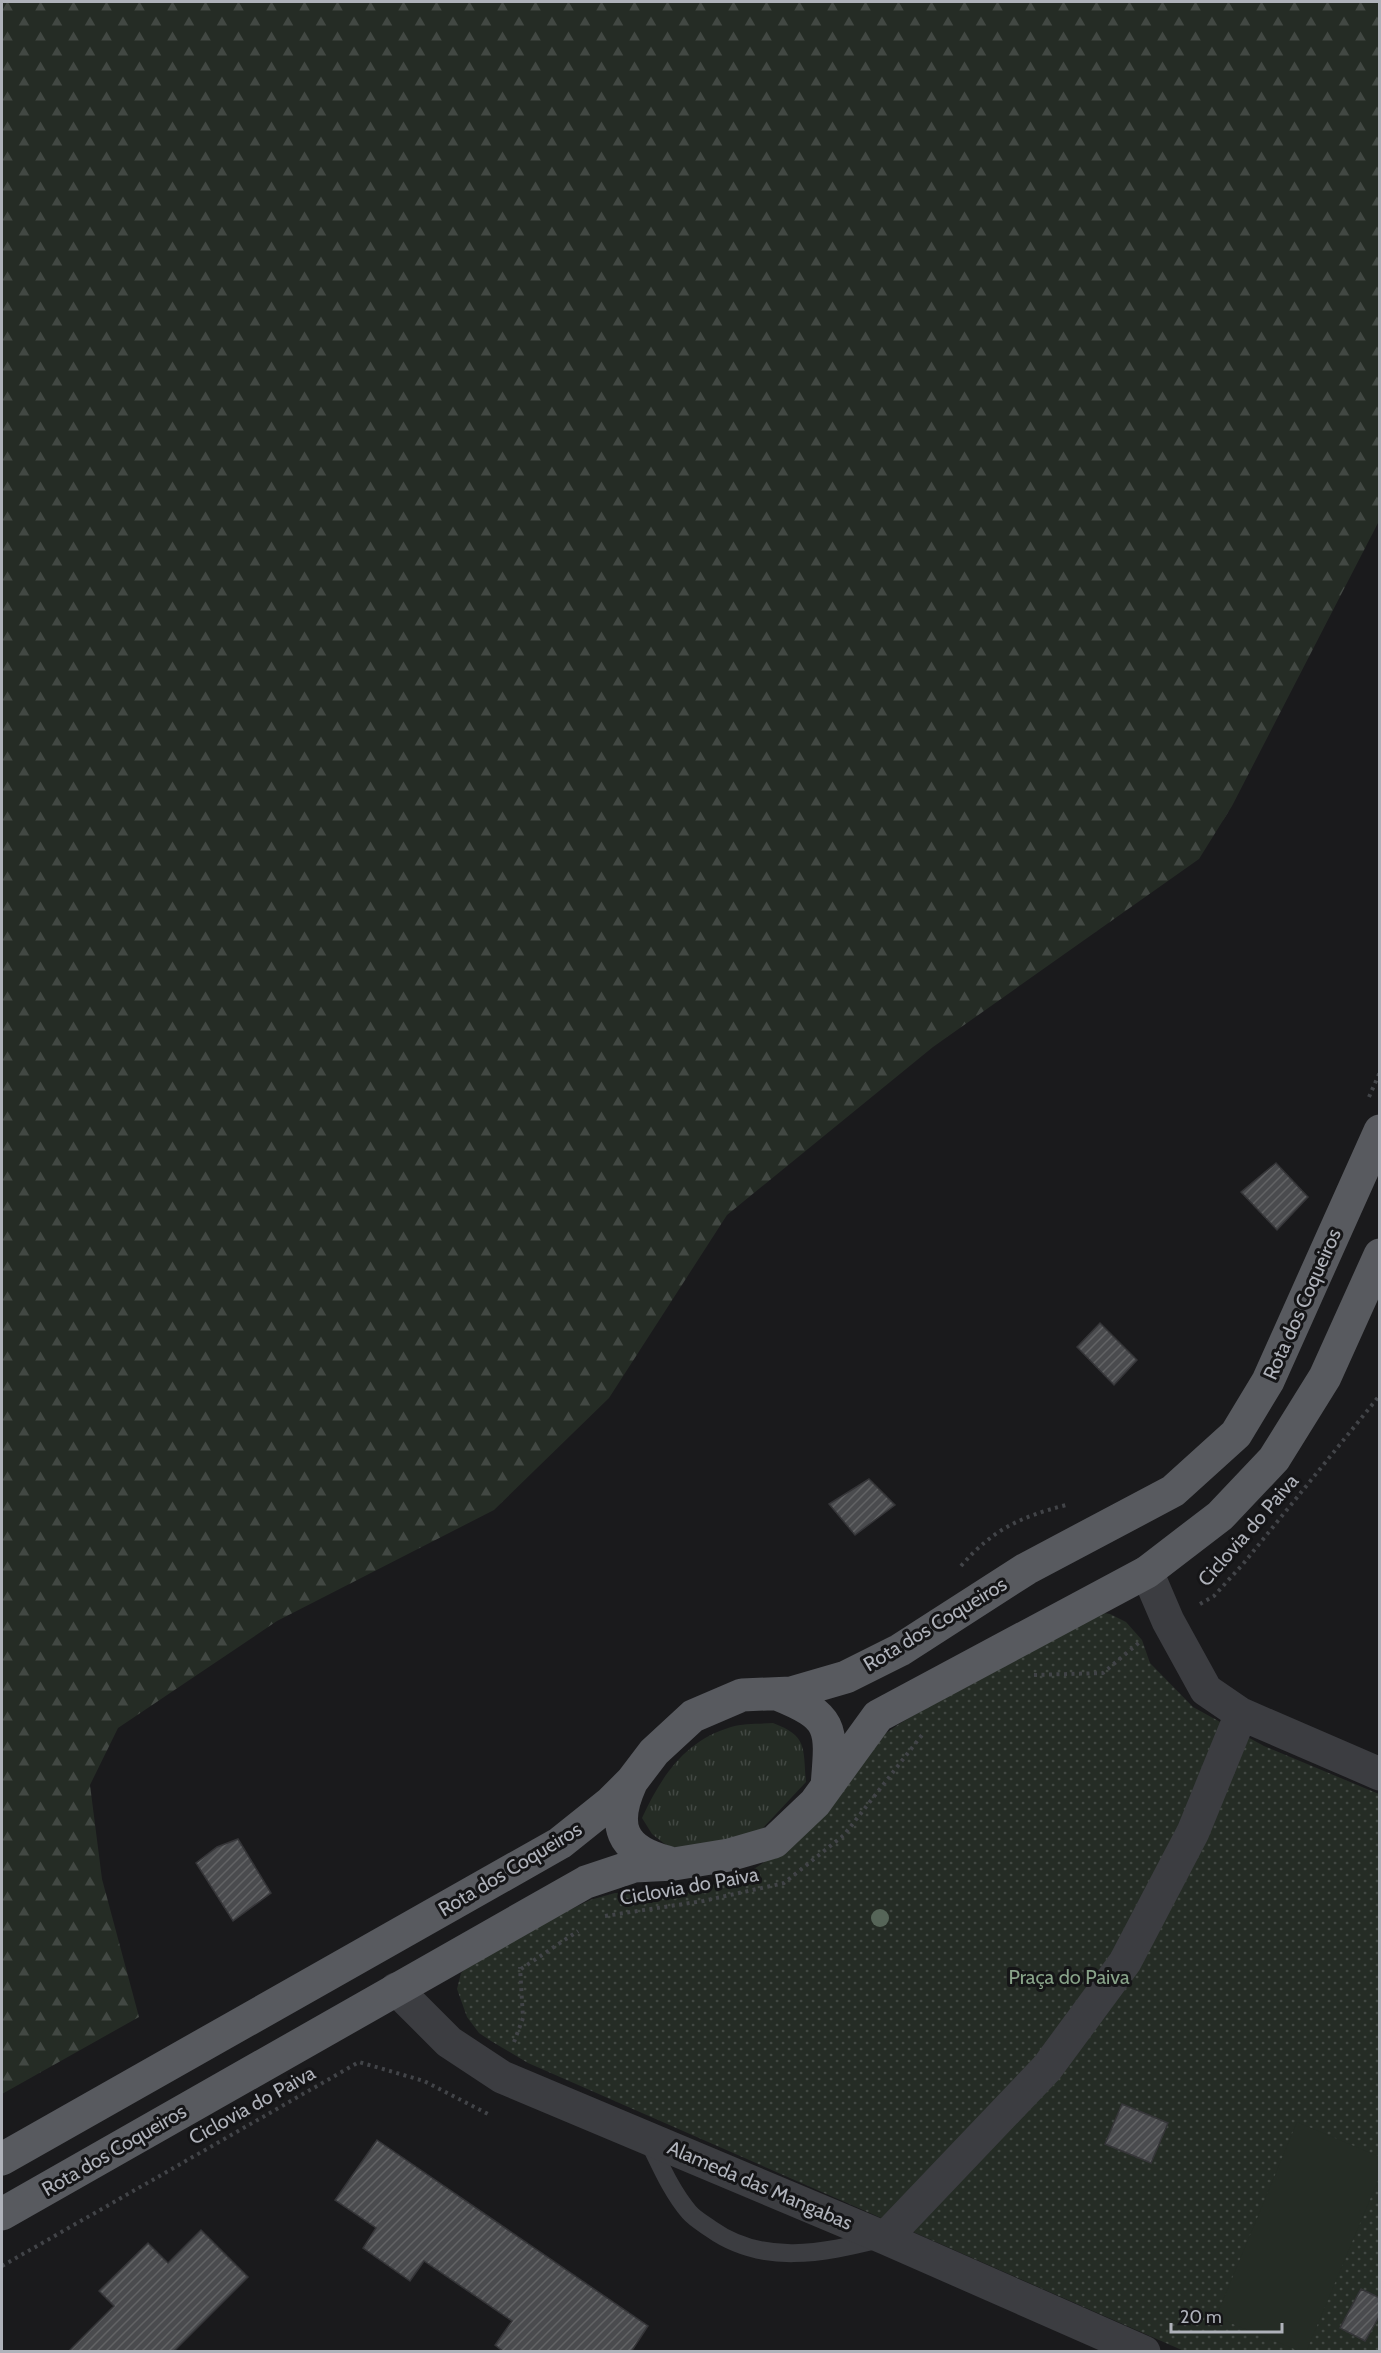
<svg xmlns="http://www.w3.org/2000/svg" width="1381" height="2353" font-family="Cabin,sans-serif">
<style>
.grass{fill:url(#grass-tufts)}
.forest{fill:url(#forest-firs)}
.park{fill:url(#park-dots)}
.pitch{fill:#252c25}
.building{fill:url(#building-hatch);stroke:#353538;stroke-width:1.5}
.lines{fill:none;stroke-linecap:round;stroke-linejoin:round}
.path{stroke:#424448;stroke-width:4;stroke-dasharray:3 4.5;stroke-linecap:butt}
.service{stroke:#3c3d41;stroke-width:18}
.minor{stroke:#3c3d41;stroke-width:33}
.primary{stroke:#585a5f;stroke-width:33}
.tree{fill:#566558}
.labels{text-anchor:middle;stroke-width:6;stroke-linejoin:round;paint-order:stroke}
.street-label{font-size:20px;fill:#afb2ba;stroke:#151517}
.park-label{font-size:20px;fill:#88a389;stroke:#151517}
</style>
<defs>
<pattern id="grass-tufts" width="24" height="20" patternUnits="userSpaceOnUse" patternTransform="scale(1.5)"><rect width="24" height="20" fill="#252c25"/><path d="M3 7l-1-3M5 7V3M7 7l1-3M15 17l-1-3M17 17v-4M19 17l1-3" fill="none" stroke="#424843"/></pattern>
<pattern id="forest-firs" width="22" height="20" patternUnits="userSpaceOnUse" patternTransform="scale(1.5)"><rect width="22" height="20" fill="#252c25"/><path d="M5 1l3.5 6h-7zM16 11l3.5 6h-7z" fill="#424843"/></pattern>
<pattern id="park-dots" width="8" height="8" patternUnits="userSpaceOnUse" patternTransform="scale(1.5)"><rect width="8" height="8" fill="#252c25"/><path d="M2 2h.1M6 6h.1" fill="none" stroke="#424843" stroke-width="1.8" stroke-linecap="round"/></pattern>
<pattern id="building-hatch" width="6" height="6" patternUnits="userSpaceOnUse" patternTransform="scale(1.5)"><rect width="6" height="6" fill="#4a4b4e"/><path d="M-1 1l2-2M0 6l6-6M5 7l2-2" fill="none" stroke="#626365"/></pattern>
</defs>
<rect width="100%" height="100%" fill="#1a1a1c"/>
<path class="grass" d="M773 1723C808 1736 803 1748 806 1782L762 1829 706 1852H675L652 1834 642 1818C661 1777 684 1741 731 1727 743 1723 760 1724 773 1723Z"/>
<path class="forest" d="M2 2H1379V521L1232 806 1199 859 933 1047 727 1215 609 1398 494 1510 277 1621 118 1728 90 1785 102 1879 139 2017 2 2094Z"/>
<path class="park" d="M1092 1611 1110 1614 1126 1622 1142 1640 1150 1663 1193 1707 1264 1746 1379 1794V2351H1184L528 2063 491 2041 479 2033 467 2017 457 1989 461 1973 466 1968 520 1934 590 1900 615 1893 682 1892 720 1883 751 1871 787 1847 872 1743 899 1724Z"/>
<path class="pitch" d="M1297 2122 1380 2157 1379 2178 1306 2352 1299 2351 1216 2317Z"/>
<path class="building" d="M1276 1163 1308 1197 1277 1230 1241 1192Z
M1100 1323 1137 1360 1114 1385 1077 1347Z
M869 1479 895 1505 855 1535 829 1504Z
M238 1839 271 1893 233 1921 196 1863 217 1847Z
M1122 2104 1168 2123 1151 2163 1105 2144Z
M377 2140 648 2326 631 2352H504L495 2345 512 2321 424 2261 410 2281 363 2248 376 2228 335 2200Z
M201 2230 248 2277 173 2352H68L114 2306 99 2291 148 2243 168 2263Z
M1361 2289 1380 2298V2315L1365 2341 1340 2328Z"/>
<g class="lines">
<path class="path" d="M1369 1097 1380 1072
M961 1566C992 1530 1020 1517 1066 1505
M1200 1604 1214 1596 1243 1564 1380 1395
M1034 1675 1103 1673 1141 1641
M605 1916 703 1901 784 1883 844 1835 922 1735
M521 1969 578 1931
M514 2042 523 2018 520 1967
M2 2266 359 2062 424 2081 488 2114 489 2111"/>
<path class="service" d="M648 2140C660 2164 671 2191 689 2212 695 2219 704 2224 711 2229 763 2266 823 2253 880 2239"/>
<path class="minor" d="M1147 1572 1168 1621 1206 1690 1241 1714 1380 1774
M396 1989 449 2042 502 2077 885 2238 1144 2352
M885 2238 1047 2068 1125 1962 1193 1832 1241 1714"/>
<path class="primary" d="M777 1694C834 1717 832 1727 827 1786
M631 1783C612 1825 620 1850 667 1862
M2 2159 560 1843 610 1803 632 1781 654 1752 693 1716 742 1695 791 1693 846 1677 900 1650 1026 1569 1173 1491 1236 1434 1268 1381 1380 1131
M2 2214 586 1882 634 1866 674 1864 729 1855 774 1842 815 1803 878 1716 1147 1572 1220 1516 1274 1459 1325 1377 1380 1255"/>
</g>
<circle class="tree" cx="880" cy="1918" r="9"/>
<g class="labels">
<g class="street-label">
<text transform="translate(1302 1304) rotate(-66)" y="7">Rota dos Coqueiros</text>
<text transform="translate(1248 1530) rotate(-49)" y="7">Ciclovia do Paiva</text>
<text transform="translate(935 1624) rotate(-31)" y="7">Rota dos Coqueiros</text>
<text transform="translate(510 1869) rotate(-31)" y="7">Rota dos Coqueiros</text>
<text transform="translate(689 1886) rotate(-10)" y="7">Ciclovia do Paiva</text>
<text transform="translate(252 2105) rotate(-29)" y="7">Ciclovia do Paiva</text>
<text transform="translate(114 2150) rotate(-30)" y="7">Rota dos Coqueiros</text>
<text transform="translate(760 2185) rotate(23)" y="7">Alameda das Mangabas</text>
</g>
<g class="park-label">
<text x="1069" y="1984">Praça do Paiva</text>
</g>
</g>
<rect width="1381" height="2353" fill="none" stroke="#afb2ba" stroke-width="6"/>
<path d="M1171 2323v9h111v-9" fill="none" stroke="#afb2ba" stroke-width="3"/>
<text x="1180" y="2323" font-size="18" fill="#afb2ba" stroke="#151517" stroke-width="4.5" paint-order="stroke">20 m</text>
</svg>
